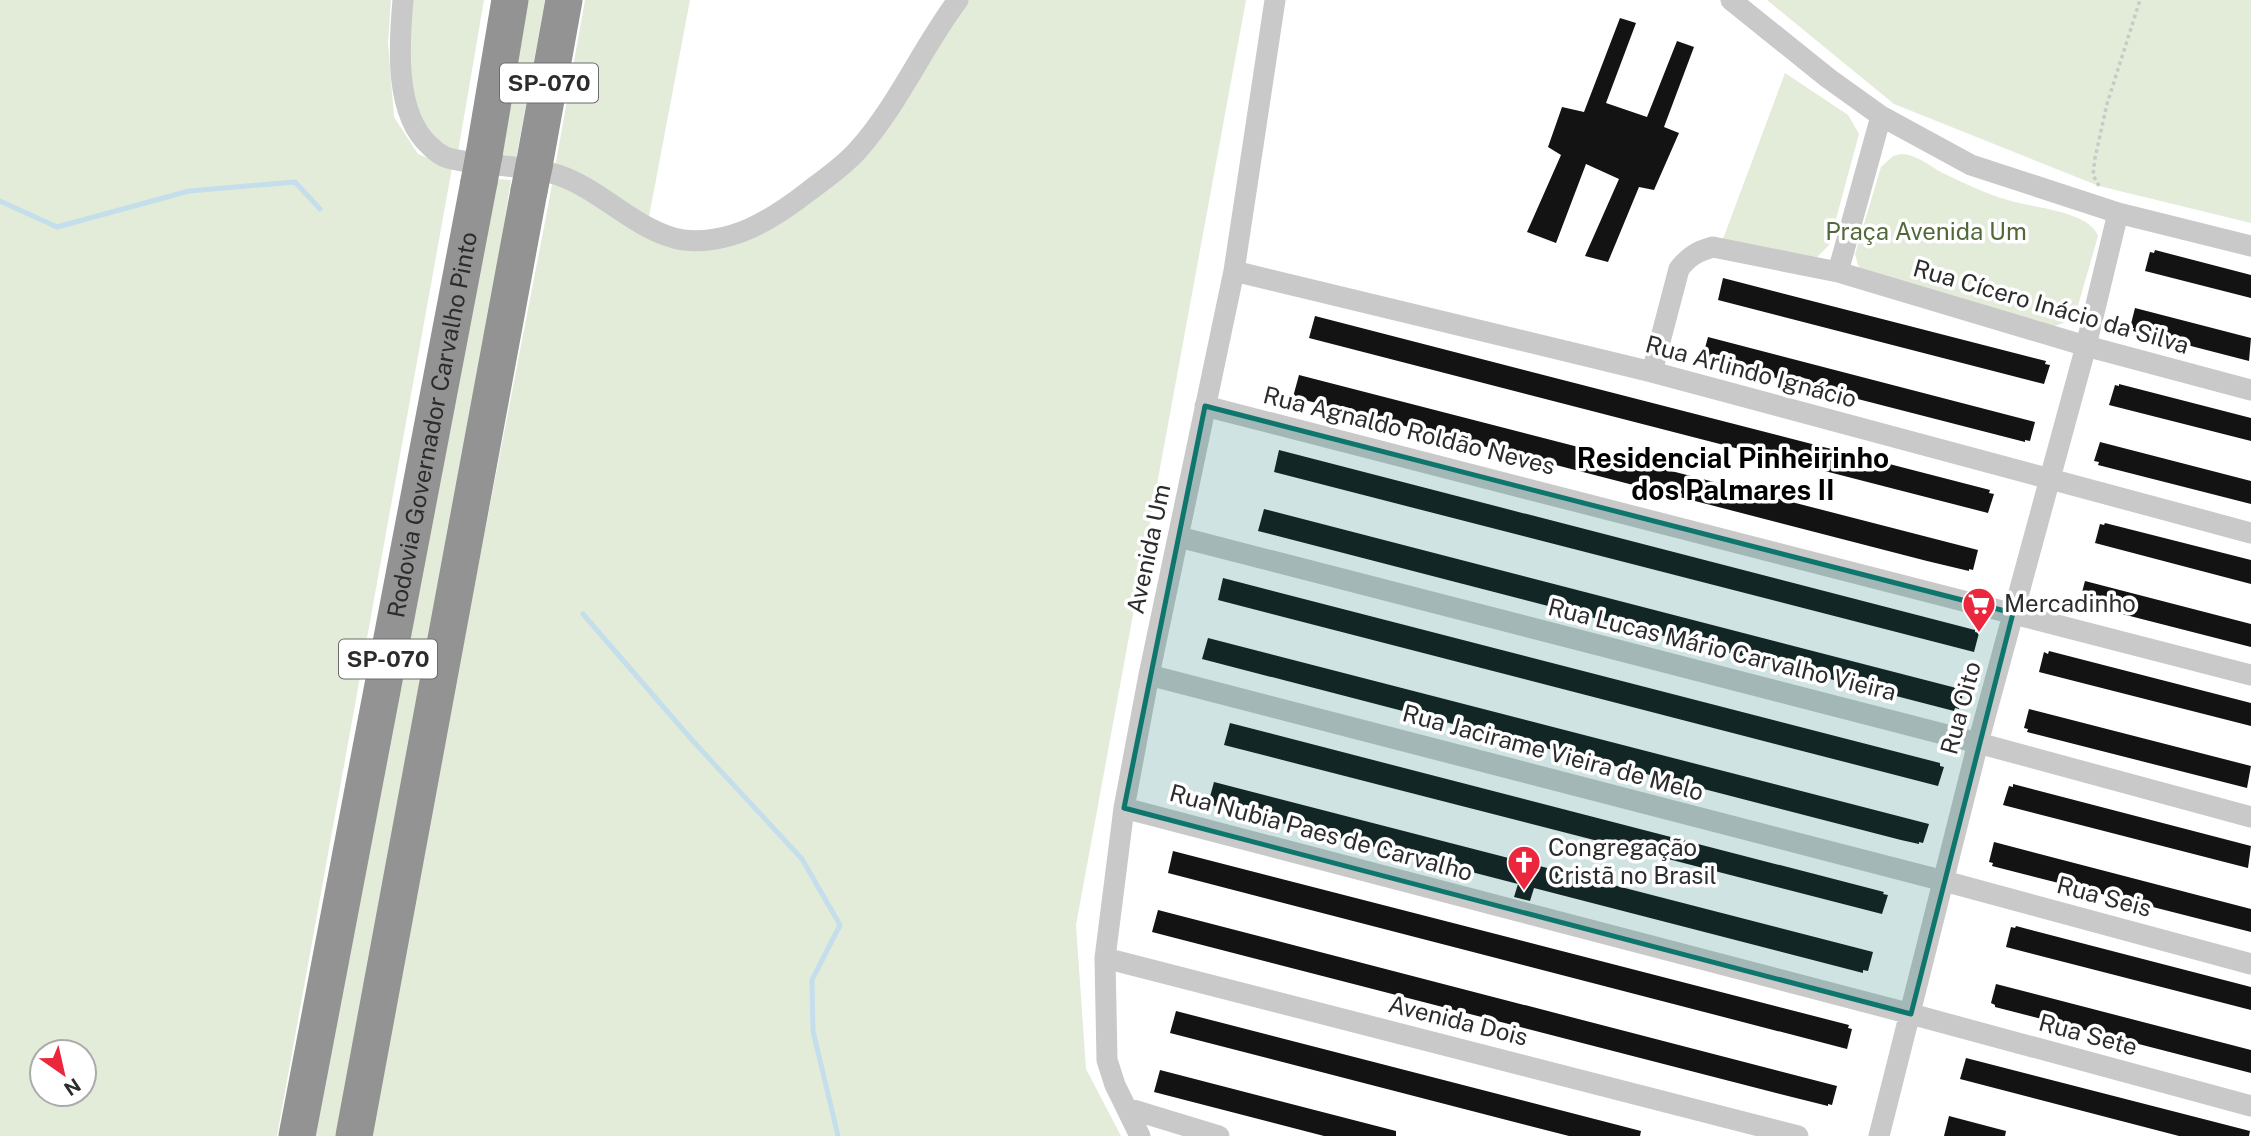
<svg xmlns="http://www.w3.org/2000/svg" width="2251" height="1136" font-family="'Public Sans',sans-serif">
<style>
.green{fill:#e3ebd9;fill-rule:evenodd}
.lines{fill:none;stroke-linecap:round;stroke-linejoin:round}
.stream{stroke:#c4deec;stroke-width:5}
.building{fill:#131313}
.path{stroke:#c9c9c9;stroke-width:3.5;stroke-dasharray:3.5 3.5;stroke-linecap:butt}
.minor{stroke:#c9c9c9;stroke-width:21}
.motorway{stroke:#939393;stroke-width:37}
.motorway-bridge{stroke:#939393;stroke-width:37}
.marked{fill:#0f766e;fill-opacity:0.2;stroke:#0f766e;stroke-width:5;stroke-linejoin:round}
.labels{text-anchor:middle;stroke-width:7;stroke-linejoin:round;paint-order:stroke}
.shield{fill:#fff;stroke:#6b6b6b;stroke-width:2}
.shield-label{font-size:23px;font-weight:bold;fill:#2c2c2c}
.park-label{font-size:24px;fill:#516939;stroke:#fff}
.street-label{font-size:24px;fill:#2c2c2c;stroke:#fff}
.poi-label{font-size:24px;fill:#2c2c2c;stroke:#fff;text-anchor:start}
.quarter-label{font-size:28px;font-weight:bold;fill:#000;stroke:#fff}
</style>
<rect width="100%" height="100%" fill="#fff"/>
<path class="green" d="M0 0H391L388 43 394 117 418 154 452 168 277 1136H0ZM42 1052H84V1094H42Z
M408 0H484L458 152 453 154 423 131 404 73Z
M517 0H545L516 159 490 154Z
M585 0H690L647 227 700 240 833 182 964 0H1246L1076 925 1086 1069 1121 1136H372L397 985 549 201Z
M1767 0H2251V223L2099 186 1894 104Z
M1785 73 1848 115 1859 134 1829 245 1817 257 1723 239Z
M1901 154C1919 155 1930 167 1945 174 1965 184 1989 195 2011 201 2035 208 2089 211 2098 236L2075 316 2067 322 2048 328 1865 274 1858 265 1855 254 1881 167 1893 156Z
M485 178 511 180 474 411 342 1136H311Z"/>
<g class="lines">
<path class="stream" d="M0 201 57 227 189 191 295 182 320 209
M583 614 692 740 802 859 840 925 812 980 813 1031 838 1136"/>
</g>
<path class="building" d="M1620 18 1636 23 1606 103 1647 117 1677 41 1694 47 1664 127 1679 133 1654 190 1639 187 1608 262 1585 256 1619 179 1586 164 1556 243 1527 232 1561 155 1548 147 1562 107 1584 112Z
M2155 250 2251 275V298L2145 271 2150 252 2154 253Z
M1723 278 2046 361 2045 364 2050 365 2044 384 1718 300Z
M2135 308 2251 338 2249 361 2133 331 2134 328H2130Z
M1315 316 1990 490 1989 493 1994 494 1988 513 1309 338Z
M1708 337 2035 422 2030 441 2025 440V442L1702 359Z
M1299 375 1978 550 1973 570 1969 569V571L1927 561 1293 397Z
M2119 384 2251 418V441L2109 405 2115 385 2119 386Z
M2100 442 2251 481V504L2098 465 2099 462 2094 461Z
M1279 450 1975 630V632L1979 633 1974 652 1274 472Z
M1264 509 1964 690 1959 709 1955 708 1954 711 1258 531Z
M2105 523 2251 560V584L2095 543 2100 524 2104 525Z
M1223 578 1940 763V766L1944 767 1938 786 1218 600Z
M2085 581 2251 624V647L2083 604 2084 601 2080 600Z
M1208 638 1929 824 1923 843 1919 842V844L1901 840 1202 659Z
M2049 651 2251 703V726L2039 672 2044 652 2048 654Z
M2029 709 2251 766 2247 788 2027 732 2028 729 2024 728Z
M1230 723 1884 892 1883 894 1888 895 1882 914 1224 745Z
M1214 782 1873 952 1868 971 1863 970V973L1534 888 1530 901 1514 897 1518 884 1208 804Z
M2013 784 2251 846 2248 868 2003 805 2009 786 2013 787Z
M1994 842 2251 909V932L1992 866 1993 863 1989 862Z
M1173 851 1849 1025 1848 1028 1852 1029 1847 1049 1168 873Z
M1158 910 1837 1086 1832 1105 1828 1104V1106L1780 1094 1152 932Z
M2016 926 2251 987V1010L2006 947 2011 927 2015 928Z
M1996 984 2251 1050V1073L1995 1007V1005L1991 1003Z
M1176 1011 1641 1131 1640 1136H1569L1170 1033Z
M1966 1058 2250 1131 2249 1136H2179L1960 1079Z
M1160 1070 1396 1131V1136H1324L1154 1092Z
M1949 1116 2006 1131 2005 1136H1944Z"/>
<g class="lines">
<path class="path" d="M2099 186 2093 175 2095 158 2107 104 2140 0"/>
<path class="minor" d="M403 0C399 44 394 114 430 146 435 151 442 156 448 158 483 167 522 164 558 175 600 189 631 226 674 238 698 245 729 238 751 228 773 218 791 205 809 191 826 178 844 166 858 150 898 105 922 48 958 0
M1731 0 1828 78 1881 116 1971 165 2118 213 2251 246
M1234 271 1652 372 2251 533
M1838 272 1881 116
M1652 372 1679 269C1689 256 1698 251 1713 247L1838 272 2086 346 2251 390
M1205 406 2251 675
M1179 537 1978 743 2251 817
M1149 675 1944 881 2251 964
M1124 808 1911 1014 2251 1106
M1105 958 1798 1136
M1127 1108 1219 1136
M1140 1136 1115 1085 1107 1060 1105 958 1124 808 1149 675 1234 271 1275 0
M1879 1136 1978 743 2086 346 2118 213"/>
<g class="motorway">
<path d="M484 155 510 0"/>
<path d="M534 166 564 0"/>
<path id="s1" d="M297 1136 479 182"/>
<path d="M354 1136 529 191"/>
</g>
<path class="motorway-bridge" d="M479 182 484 155
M529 191 534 166"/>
</g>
<path class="marked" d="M1205 406 2013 613 1911 1014 1124 808Z"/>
<defs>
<symbol id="supermarket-pin" viewBox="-11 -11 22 30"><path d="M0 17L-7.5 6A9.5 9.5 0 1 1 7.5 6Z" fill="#eb273d" stroke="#fff"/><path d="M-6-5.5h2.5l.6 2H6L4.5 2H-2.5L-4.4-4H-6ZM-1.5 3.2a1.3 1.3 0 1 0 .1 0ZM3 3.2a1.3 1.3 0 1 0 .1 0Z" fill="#fff"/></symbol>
<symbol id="church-pin" viewBox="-11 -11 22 30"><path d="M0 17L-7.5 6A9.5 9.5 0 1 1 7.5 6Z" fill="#eb273d" stroke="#fff"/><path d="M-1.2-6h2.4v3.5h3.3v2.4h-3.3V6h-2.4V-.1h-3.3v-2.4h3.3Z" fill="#fff"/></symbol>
</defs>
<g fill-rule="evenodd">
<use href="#supermarket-pin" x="1960" y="585" width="38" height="52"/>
<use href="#church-pin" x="1505" y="843" width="38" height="52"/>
</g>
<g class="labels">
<g class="shield">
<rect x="500" y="63.5" width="98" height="39" rx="5"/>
<rect x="339" y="639.5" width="98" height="39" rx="5"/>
</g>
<g class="shield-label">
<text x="549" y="91">SP-070</text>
<text x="388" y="667">SP-070</text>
</g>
<g class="park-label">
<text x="1926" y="240">Praça Avenida Um</text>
</g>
<g class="street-label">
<text transform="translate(2051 307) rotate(16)" y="8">Rua Cícero Inácio da Silva</text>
<text transform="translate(1751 372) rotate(15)" y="8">Rua Arlindo Ignácio</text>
<text dy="8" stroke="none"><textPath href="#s1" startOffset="724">Rodovia Governador Carvalho Pinto</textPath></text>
<text transform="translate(1409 431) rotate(14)" y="8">Rua Agnaldo Roldão Neves</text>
<text transform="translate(1149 549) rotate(-78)" y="8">Avenida Um</text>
<text transform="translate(1722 650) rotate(14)" y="8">Rua Lucas Mário Carvalho Vieira</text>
<text transform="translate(1961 708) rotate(-75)" y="8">Rua Oito</text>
<text transform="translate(1553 753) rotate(15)" y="8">Rua Jacirame Vieira de Melo</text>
<text transform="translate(1321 833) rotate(15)" y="8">Rua Nubia Paes de Carvalho</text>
<text transform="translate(2104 897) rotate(15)" y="8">Rua Seis</text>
<text transform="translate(1458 1021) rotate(14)" y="8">Avenida Dois</text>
<text transform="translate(2088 1035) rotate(15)" y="8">Rua Sete</text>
</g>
<g class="poi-label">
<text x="2004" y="612">Mercadinho</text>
<text x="1548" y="856">Congregação<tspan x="1548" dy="28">Cristã no Brasil</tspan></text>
</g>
<g class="quarter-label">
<text x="1733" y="468">Residencial Pinheirinho<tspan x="1733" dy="32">dos Palmares II</tspan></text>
</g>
</g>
<g transform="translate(63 1073) rotate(146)"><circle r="33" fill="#ffffff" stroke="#ababab" stroke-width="2"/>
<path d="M0-5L12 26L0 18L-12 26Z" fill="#eb273d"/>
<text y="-10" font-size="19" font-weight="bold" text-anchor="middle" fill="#2c2c2c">N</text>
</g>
</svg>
